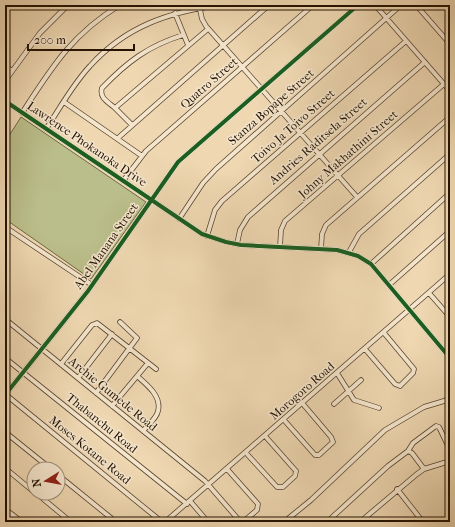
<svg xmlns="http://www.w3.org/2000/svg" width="455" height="527" font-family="'IM FELL French Canon',serif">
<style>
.green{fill:#babe8a;stroke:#6e6846}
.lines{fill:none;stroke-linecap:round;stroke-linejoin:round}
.minor-casing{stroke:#56432e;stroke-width:5.5}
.minor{stroke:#f4e5cc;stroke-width:4}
.cycleway-casing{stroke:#f4e5cc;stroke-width:6}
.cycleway{stroke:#1b5e20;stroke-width:4}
.labels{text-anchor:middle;stroke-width:3;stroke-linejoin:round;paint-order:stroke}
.street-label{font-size:12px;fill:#231202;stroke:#f4e5cc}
</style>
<rect width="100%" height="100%" fill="#eed7b1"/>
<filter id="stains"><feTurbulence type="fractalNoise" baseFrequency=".005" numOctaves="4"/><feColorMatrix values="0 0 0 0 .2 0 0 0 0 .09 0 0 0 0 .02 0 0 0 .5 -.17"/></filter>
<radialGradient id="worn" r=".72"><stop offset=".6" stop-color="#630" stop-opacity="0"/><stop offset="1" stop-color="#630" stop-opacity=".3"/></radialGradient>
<path class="green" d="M21 117 146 202 91 279 5 219V142Z"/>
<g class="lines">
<defs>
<path id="minor" d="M199 5 202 19 206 26 357 197
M259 5 263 10
M375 5 450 91
M416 5 450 44
M175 13 188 45
M5 66 12 71
M5 81 40 33 68 5
M5 101 202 234 226 242 241 245 337 250 358 256 371 264 450 358
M64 102 142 156
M115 108C108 102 99 98 102 88 127 62 148 46 183 35
M22 113C52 67 72 34 120 5
M132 125 115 108 208 29
M46 129C60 108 73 84 90 66 126 26 169 12 220 5
M118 138 269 5
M123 181 146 151 313 5
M179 219 203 183 216 169 401 5
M5 227 92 285
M207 236 215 210 222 201 406 41
M237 244 240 230 248 217 425 62
M280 247 281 230 285 221 444 84
M321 249 322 234 326 225 450 117
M349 252 359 234 450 154
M371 264 450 193
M389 285 450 231
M429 293 450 317
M5 319 205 481 238 519 244 521 257 510 258 504 227 469
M365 349 395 384 400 386 413 373 414 369 384 333
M5 358 187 504
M61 364 92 325 97 323 156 369
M337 373 354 400 379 408
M137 376C146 384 162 396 158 411 157 418 147 426 143 431
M78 378 112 334
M96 393 137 338 120 322
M5 394 162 522
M5 395 88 291 178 162 358 5
M334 404 361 380
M112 406 148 363
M284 420 315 455H319L333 442 331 437 303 404
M5 432 51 469
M408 451 412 453 424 469
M246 453 277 487H283L295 476 296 471 265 436
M5 468 34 492
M58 475 116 522
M397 489 423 522
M36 493 71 522
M190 501 208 522
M5 509 22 522
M6 522 13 515
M165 522 450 274
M284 522 311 500 385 430 424 407 444 401 450 398
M327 522 388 466 408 451 413 443 436 426 439 427 450 450
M360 522 417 474 424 469 450 461"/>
</defs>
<use href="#minor" class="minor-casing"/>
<use href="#minor" class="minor"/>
<defs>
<path id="cycleway" d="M5 101 202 234 226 242 241 245 337 250 358 256 371 264 450 358
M5 395 88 291 178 162 358 5"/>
</defs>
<use href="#cycleway" class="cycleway-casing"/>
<use href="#cycleway" class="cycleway"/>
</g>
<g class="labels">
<g class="street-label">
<text transform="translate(209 83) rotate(-41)" y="4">Quatro Street</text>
<text transform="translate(271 107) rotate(-41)" y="4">Stanza Bopape Street</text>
<text transform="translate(293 126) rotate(-41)" y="4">Toivo Ja Toivo Street</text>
<text transform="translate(318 141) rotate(-41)" y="4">Andries Raditsela Street</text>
<text transform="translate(87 144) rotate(34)" y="4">Lawrence Phokanoka Drive</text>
<text transform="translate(348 154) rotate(-41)" y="4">Johny Makhathini Street</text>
<text transform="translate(106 246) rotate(-55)" y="4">Abel Manana Street</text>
<text transform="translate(302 391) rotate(-41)" y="4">Morogoro Road</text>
<text transform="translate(113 394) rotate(39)" y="4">Archie Gumede Road</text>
<text transform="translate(102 423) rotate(39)" y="4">Thabanchu Road</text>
<text transform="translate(90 450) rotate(39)" y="4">Moses Kotane Road</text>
</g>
</g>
<rect width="455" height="527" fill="none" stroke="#eed7b1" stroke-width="20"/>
<rect x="6" y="6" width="443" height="515" fill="none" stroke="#231202" stroke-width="2"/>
<rect x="10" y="10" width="435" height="507" fill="none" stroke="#231202"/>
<g transform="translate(46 481) rotate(259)"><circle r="19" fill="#f4e5cc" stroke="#a0917b"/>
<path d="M0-3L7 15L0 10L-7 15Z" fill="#8f2418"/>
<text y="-6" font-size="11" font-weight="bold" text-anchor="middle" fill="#231202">N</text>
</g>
<path d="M28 44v6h106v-6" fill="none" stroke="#231202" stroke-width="2"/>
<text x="34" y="44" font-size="12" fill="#231202" stroke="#f4e5cc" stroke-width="3" paint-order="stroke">200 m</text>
<rect width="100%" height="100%" filter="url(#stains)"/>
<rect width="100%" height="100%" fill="url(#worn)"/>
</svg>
